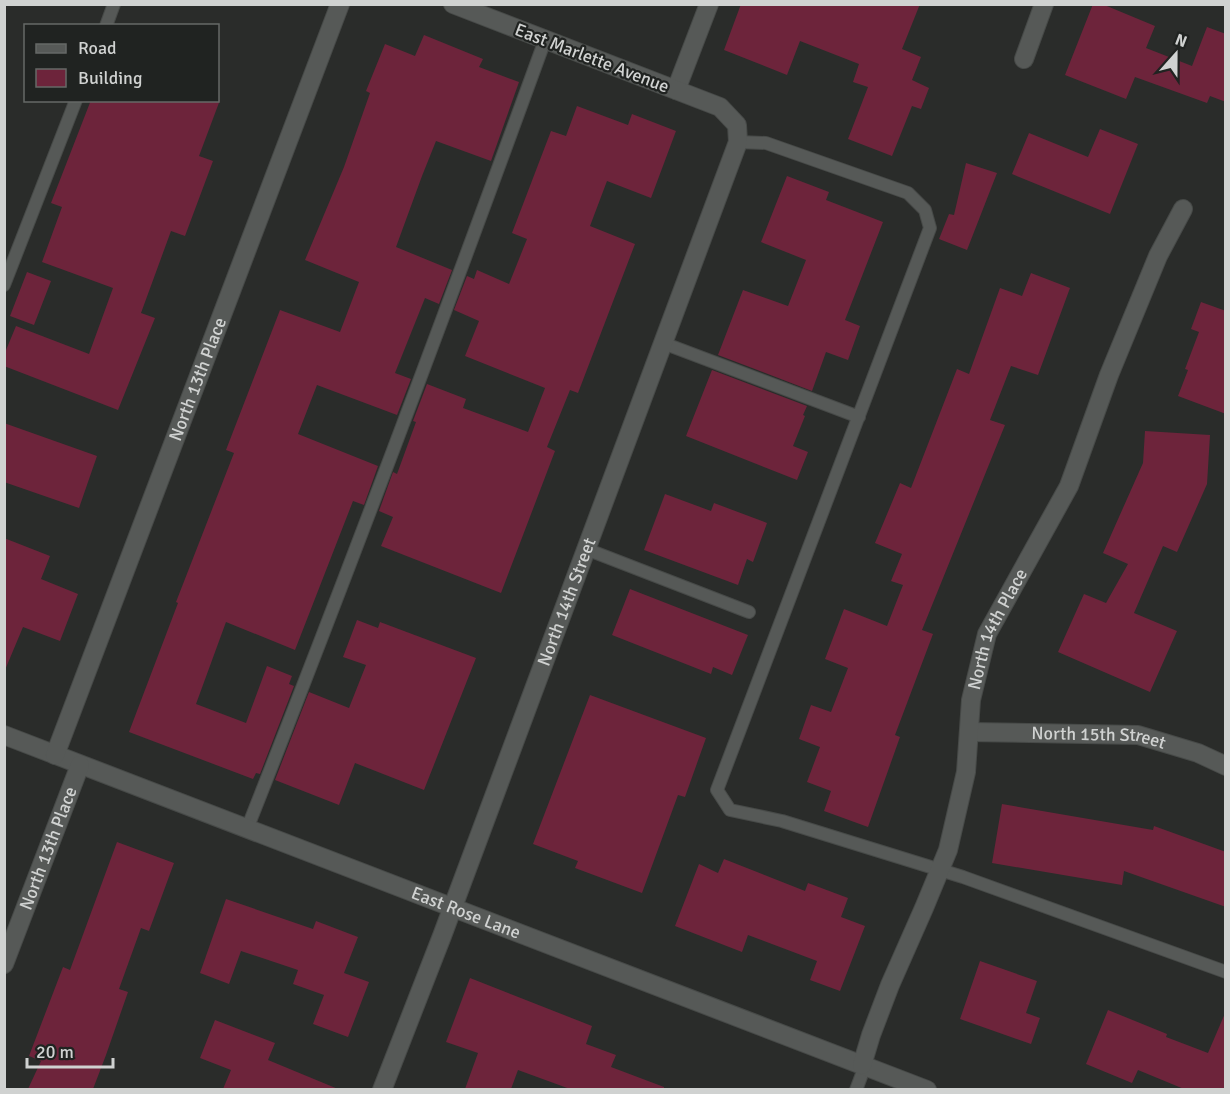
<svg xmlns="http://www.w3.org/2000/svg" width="1230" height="1094" font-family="Signika,sans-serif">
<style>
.building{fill:#6d243b}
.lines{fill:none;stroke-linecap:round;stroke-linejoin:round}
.lane-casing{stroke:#474a48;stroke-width:14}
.street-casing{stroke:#474a48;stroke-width:20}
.lane{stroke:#565957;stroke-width:12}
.street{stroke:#565957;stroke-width:18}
.labels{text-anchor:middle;stroke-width:4.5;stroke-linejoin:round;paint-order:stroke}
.street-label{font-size:18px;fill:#d0d2d1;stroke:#202321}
</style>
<rect width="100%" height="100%" fill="#2a2c2a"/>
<path class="building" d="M741 4H920L902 49 921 57 912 80 929 88 921 109 912 106 892 156 848 139 868 87 853 82 859 64 800 41 787 75 724 50Z
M1093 4H1102L1155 26 1146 48 1192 66 1207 27 1226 34V102L1210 96 1207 103 1135 77 1126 99 1065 75Z
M424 35 483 59 479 67 519 82 491 161 436 141 422 176 396 247 452 270 439 304 425 298 395 373 411 379 397 415 317 385 298 434 378 466 364 505 353 501 295 650 226 622 196 704 246 723 267 666 292 676 289 684 294 686 260 774 256 773 253 779 129 732 178 603 176 602 234 453 226 450 280 310 340 332 359 282 305 260 344 167 370 93 366 91 385 44 415 56Z
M91 100H220L199 156 213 161 185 236 171 231 141 313 155 318 118 410 4 366V355L16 326 89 354 113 288 42 262 62 207 51 203Z
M577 106 628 125 632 114 676 131 651 198 607 181 590 226 635 244 578 393 570 390 547 447 555 451 501 593 381 546 393 517 379 511 393 472 397 474 416 422 413 421 427 384 466 399 463 408 528 432 545 388 465 356 479 321 454 310 467 276 474 279 477 270 509 284 527 239 512 233 551 131 566 136Z
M1100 129 1138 144 1110 214 1012 174 1029 133 1088 157Z
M966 163 997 173 967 250 939 239 949 214 954 215Z
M787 176 829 192 826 200 883 222 845 320 860 326 848 360 826 352 812 391 718 355 743 290 788 306 806 260 761 242Z
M27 272 51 281 34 325 10 316Z
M1031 273 1070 288 1038 375 1011 366 990 420 1005 425 922 630 933 634 895 735 900 737 868 827 824 811 831 791 807 782 820 747 799 739 811 705 831 712 848 668 825 659 844 609 887 626 903 585 891 581 902 554 875 543 900 483 911 488 957 369 969 374 1000 288 1022 296Z
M1201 302 1226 311V414L1178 396 1188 370 1185 369 1199 332 1191 329Z
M712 370 807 406 803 415 805 416 793 446 808 452 797 480 686 436Z
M4 423 97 456 79 508 4 482Z
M1145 431 1210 435 1207 484 1177 552 1163 546 1134 613 1177 631 1150 692 1058 652 1084 594 1106 603 1128 564 1103 553 1143 463Z
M665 494 711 511 714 503 767 523 753 562 747 559 738 585 644 550Z
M4 538 50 556 41 579 78 594 60 641 23 627 5 670Z
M630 589 748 635 732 675 713 667 711 674 612 635Z
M357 620 378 628 380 622 476 658 424 790 355 763 339 805 275 780 309 692 349 708 366 665 343 657Z
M590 695 706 738 685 797 678 795 642 893 575 868 578 861 533 844Z
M1002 804 1153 830 1154 826 1226 852V907L1124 871 1122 885 992 863Z
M117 842 174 863 149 931 141 928 119 989 128 992 106 1055 93 1089H28L41 1061 29 1056 63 967 70 970Z
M724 859 805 891 808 883 848 898 841 917 865 926 840 991 810 980 817 961 748 935 742 952 675 926 699 864 718 873Z
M226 899 313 929 316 921 358 937 344 973 369 982 348 1037 313 1024 324 995 293 984 298 970 241 951 229 984 200 973Z
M980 961 1037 981 1026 1013 1040 1018 1031 1044 960 1019Z
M470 978 592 1026 586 1044 616 1055 611 1067 664 1087V1089H570L518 1070 511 1089H465L478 1053 446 1042Z
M1108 1010 1167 1034 1166 1037 1208 1053 1226 1011V1089H1184L1138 1070 1132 1083 1086 1064Z
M215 1020 275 1043 268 1060 338 1089H223L231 1070 200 1058Z"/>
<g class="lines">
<defs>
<path id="lane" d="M106 26 114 4
M738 142 766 143 908 193 925 210 930 228 717 790 730 810 782 821 963 877 1226 972
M4 285 76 100
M663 343 859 417
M586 549 749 612
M247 829C350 568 449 304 545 40
M856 1090 865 1066"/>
<g id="street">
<path d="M1024 59 1044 4"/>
<path d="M676 90 709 4"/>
<path id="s1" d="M969 732 1138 735 1198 753 1226 766"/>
<path id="s2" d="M4 735 927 1090"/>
<path id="s3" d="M55 755 340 4"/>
<path id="s4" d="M4 964 80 765"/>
<path id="s5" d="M862 1065 871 1035 890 985 924 908 948 850 966 772 971 700 987 634 1069 486 1109 375 1158 256 1183 209"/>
<path id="s6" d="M382 1090 442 936 738 142 737 125 720 107 453 4"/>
</g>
</defs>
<use href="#lane" class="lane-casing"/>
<use href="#street" class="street-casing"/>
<use href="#lane" class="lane"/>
<use href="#street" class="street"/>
</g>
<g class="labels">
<g class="street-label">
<text transform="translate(592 58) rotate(21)" y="6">East Marlette Avenue</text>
<text dy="6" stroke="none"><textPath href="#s3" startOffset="402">North 13th Place</textPath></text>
<text dy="6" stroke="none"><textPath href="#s6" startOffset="522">North 14th Street</textPath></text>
<text dy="6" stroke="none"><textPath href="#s5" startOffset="460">North 14th Place</textPath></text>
<text dy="6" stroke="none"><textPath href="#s1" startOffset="130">North 15th Street</textPath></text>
<text dy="6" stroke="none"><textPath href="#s4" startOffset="124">North 13th Place</textPath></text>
<text dy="6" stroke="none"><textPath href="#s2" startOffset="495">East Rose Lane</textPath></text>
</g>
</g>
<rect width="1230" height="1094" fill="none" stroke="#d0d2d1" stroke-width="12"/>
<rect x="24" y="24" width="195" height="78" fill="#202321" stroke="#666967" stroke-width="1.5"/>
<rect x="36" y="44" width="30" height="9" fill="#565957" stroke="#666967" stroke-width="1.5"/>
<text x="78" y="54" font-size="18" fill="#d0d2d1">Road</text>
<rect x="36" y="69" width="30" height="18" fill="#6d243b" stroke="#666967" stroke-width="1.5"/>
<text x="78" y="84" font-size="18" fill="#d0d2d1">Building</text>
<g transform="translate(1176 54) rotate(21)" stroke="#202321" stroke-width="4.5" paint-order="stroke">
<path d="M0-4.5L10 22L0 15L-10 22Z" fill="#d0d2d1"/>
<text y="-9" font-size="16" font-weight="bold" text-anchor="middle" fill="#d0d2d1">N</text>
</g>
<path d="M27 1058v9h86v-9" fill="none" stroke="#d0d2d1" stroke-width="3"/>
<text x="36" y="1058" font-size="18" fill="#d0d2d1" stroke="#202321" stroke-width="4.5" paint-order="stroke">20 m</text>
</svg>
